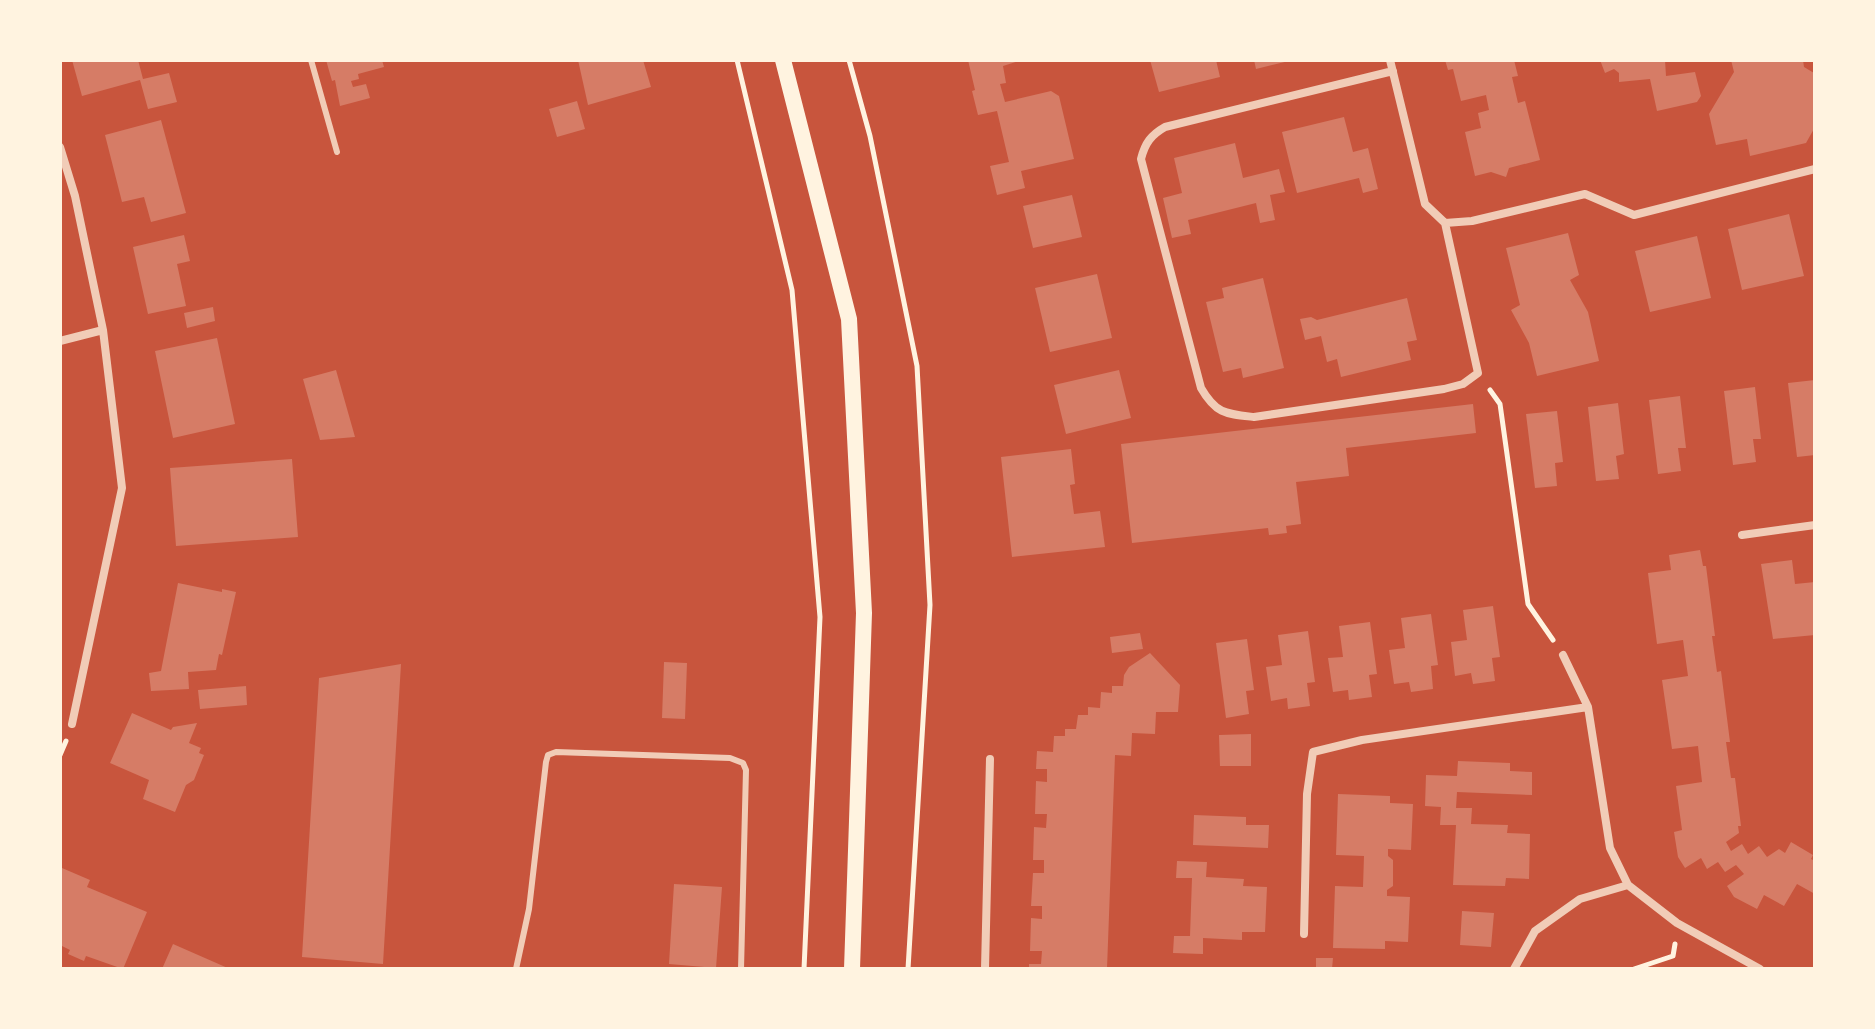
<svg xmlns="http://www.w3.org/2000/svg" width="1875" height="1029" font-family="Poppins,sans-serif">
<style>
.building{fill:#d67c66}
.lines{fill:none;stroke-linecap:round;stroke-linejoin:round}
.path{stroke:#fff3e0;stroke-width:5}
.service{stroke:#f1ccb7;stroke-width:6}
.minor{stroke:#f1ccb7;stroke-width:8}
.secondary{stroke:#fff3e0;stroke-width:16}
</style>
<rect width="100%" height="100%" fill="#c8553d"/>
<path class="building" d="M72 60H138L143 79 169 73 177 102 148 109 140 80 82 96Z
M326 60H382L384 67 358 74 359 79 351 81 353 87 366 84 370 98 340 106 335 80 332 81Z
M578 60H643L651 87 588 105Z
M968 60H1022L1003 66 1006 83 1000 84 1005 102 1051 91 1059 96 1074 159 1021 171 1025 188 997 195 990 166 1009 162 997 111 978 115 972 91 975 90Z
M1150 60H1216L1220 77 1159 92Z
M1254 60H1289V61L1256 69Z
M1445 60H1514L1518 76 1512 77 1518 103 1525 101 1540 160 1509 168 1506 177 1491 172 1475 176 1465 132 1481 128 1478 113 1489 110 1486 95 1461 101 1453 69 1448 70Z
M1600 60H1665L1666 76 1695 72 1701 96 1697 102 1657 111 1650 79 1619 82V73L1614 69 1605 73Z
M1731 60H1803L1804 67 1814 73 1815 77V127L1806 143 1750 156 1747 139 1716 145 1709 114 1734 72Z
M577 101 585 129 557 137 549 109Z
M1344 117 1353 152 1368 148 1378 189 1363 193 1359 178 1297 193 1282 132Z
M161 120 186 213 151 222 144 197 122 202 105 135Z
M1235 143 1243 178 1279 169 1285 192 1270 195 1275 220 1260 223 1256 203 1188 220 1191 234 1172 238 1163 198 1182 193 1174 158Z
M1072 195 1082 237 1033 248 1023 206Z
M1789 214 1804 276 1742 290 1728 229Z
M1568 233 1579 275 1570 280 1588 312 1599 361 1537 376 1529 343 1511 310 1520 305 1506 248Z
M184 235 190 261 177 264 186 306 148 314 133 247Z
M1697 236 1711 298 1650 312 1635 251Z
M1097 274 1112 338 1050 352 1035 288Z
M1263 278 1284 368 1243 378 1241 368 1223 372 1206 302 1224 298 1222 288Z
M1407 298 1417 340 1407 342 1411 360 1341 377 1337 359 1327 362 1321 336 1305 340 1300 319 1311 317 1317 320Z
M213 307 215 321 187 328 184 313Z
M217 338 235 424 173 438 155 351Z
M336 370 355 437 320 440 303 379Z
M1119 370 1131 418 1066 434 1054 385Z
M1815 380V455L1797 457 1788 383Z
M1755 387 1761 439H1753L1756 462 1733 465 1724 391Z
M1680 396 1686 448H1678L1681 471 1658 474 1649 400Z
M1618 403 1624 454 1616 456 1619 479 1596 481 1588 407Z
M1473 404 1476 433 1346 448 1349 476 1296 482 1301 524 1286 526 1287 533 1269 535 1268 528 1132 543 1121 444Z
M1557 411 1563 462 1555 463 1557 486 1535 488 1526 414Z
M1071 449 1075 484 1070 485 1074 514 1100 511 1105 547 1012 557 1001 457Z
M292 459 298 537 176 546 170 468Z
M1700 550 1703 566H1706L1715 636H1712L1717 672 1721 671 1730 742H1726L1731 778H1735L1741 826H1738L1739 833 1726 842 1731 851 1742 844 1748 854 1759 846 1767 857 1779 849 1785 853 1791 842 1813 855 1811 859 1815 861V894L1797 884 1784 906 1764 895 1757 909 1734 897 1727 886 1744 874 1736 865 1725 872 1718 862 1707 869 1701 858 1685 868 1678 857 1674 832 1682 830 1676 786 1702 782 1698 746 1672 749 1662 680 1688 676 1683 640 1657 644 1648 573 1671 570 1669 555Z
M1792 560 1795 584 1815 582V635L1773 639 1761 564Z
M178 583 222 592V589L236 592 222 655 219 654 216 670 188 672 189 689 151 691 149 673 161 671Z
M1493 606 1500 657 1492 658 1495 681 1473 684 1471 673 1455 676 1451 642 1467 640 1463 610Z
M1431 614 1438 665 1431 666 1433 689 1411 692 1409 682 1394 684 1389 650 1405 648 1401 618Z
M1370 622 1377 674 1369 675 1372 697 1349 700 1348 690 1333 692 1328 658 1343 657 1339 626Z
M1308 631 1315 682 1307 683 1310 706 1288 709 1287 698 1271 701 1266 667 1282 665 1278 635Z
M1140 633 1143 649 1112 653 1110 637Z
M1247 639 1254 690 1246 691 1249 714 1226 718 1216 643Z
M1150 653 1180 685 1178 712H1156L1155 734 1132 733 1131 756 1115 755 1107 969H1029V964H1041L1042 951H1030L1031 918 1042 919V906H1031L1033 873H1044V860H1033L1034 827 1046 828 1047 814H1035L1036 781 1047 782V769H1036L1037 751 1053 752 1054 736H1065V729H1076L1078 715H1088V707L1100 708 1101 692 1112 693V686H1123L1124 675 1129 667Z
M664 662 687 663 685 719 662 718Z
M401 664 383 964 302 957 319 678Z
M246 686 247 705 200 709 198 690Z
M132 713 171 730 173 727 197 723 189 743 201 748 199 753 204 755 194 780 186 785 175 812 143 799 149 780 110 763Z
M1251 734V766H1220L1219 735Z
M1458 761 1510 763V771L1532 772V795L1457 792 1456 808H1472L1471 824 1508 825 1507 833 1530 834 1529 879 1506 878 1505 886 1453 885 1456 825H1440L1441 807 1425 806 1426 775 1457 776Z
M1338 794 1390 796V803L1413 804 1411 850 1388 849V856L1393 860V886L1387 890V896L1410 897 1408 942 1385 941V949L1333 948 1335 886 1363 887 1364 856 1336 855Z
M1194 815 1246 817V825H1269L1268 848 1193 845Z
M1177 861 1207 862 1206 877 1244 879 1243 886 1267 887 1265 932H1242V940L1203 938V954L1173 953 1174 936H1190L1192 878H1176Z
M62 868 90 880 87 887 147 912 123 969 86 956 84 961 68 954 70 950 60 945Z
M674 884 722 887 716 968 669 964Z
M1462 911 1494 913 1491 947 1460 945Z
M173 944 230 969H162Z
M1316 958H1333L1332 969H1316Z"/>
<g class="lines">
<path class="path" d="M737 60 792 290 820 617 804 969
M849 60 870 136 917 366 930 605 908 969
M1490 390 1500 404 1528 604 1553 640
M60 755 66 741
M1634 969 1673 956 1675 944"/>
<path class="service" d="M311 60 337 152
M516 969 529 909 546 762 548 755 556 752 730 758 743 763 746 770 741 969"/>
<path class="minor" d="M1390 60 1425 204 1445 223 1472 221 1585 194 1634 215 1815 169
M1393 71 1165 127C1151 135 1145 143 1141 159L1201 388C1216 414 1226 414 1254 417L1444 389 1463 384 1478 373 1445 223
M60 147 75 196 103 330 122 488 72 724
M60 341 103 330
M1742 535 1815 525
M1588 707 1610 848 1628 885 1677 923 1760 969
M1304 934 1307 794 1313 752 1362 740 1588 707 1563 655
M985 969 990 759
M1514 969 1535 931 1580 899 1628 885"/>
<path class="secondary" d="M783 60 849 319 864 613 852 969"/>
</g>
<rect width="1875" height="1029" fill="none" stroke="#fff3e0" stroke-width="124"/>
</svg>
